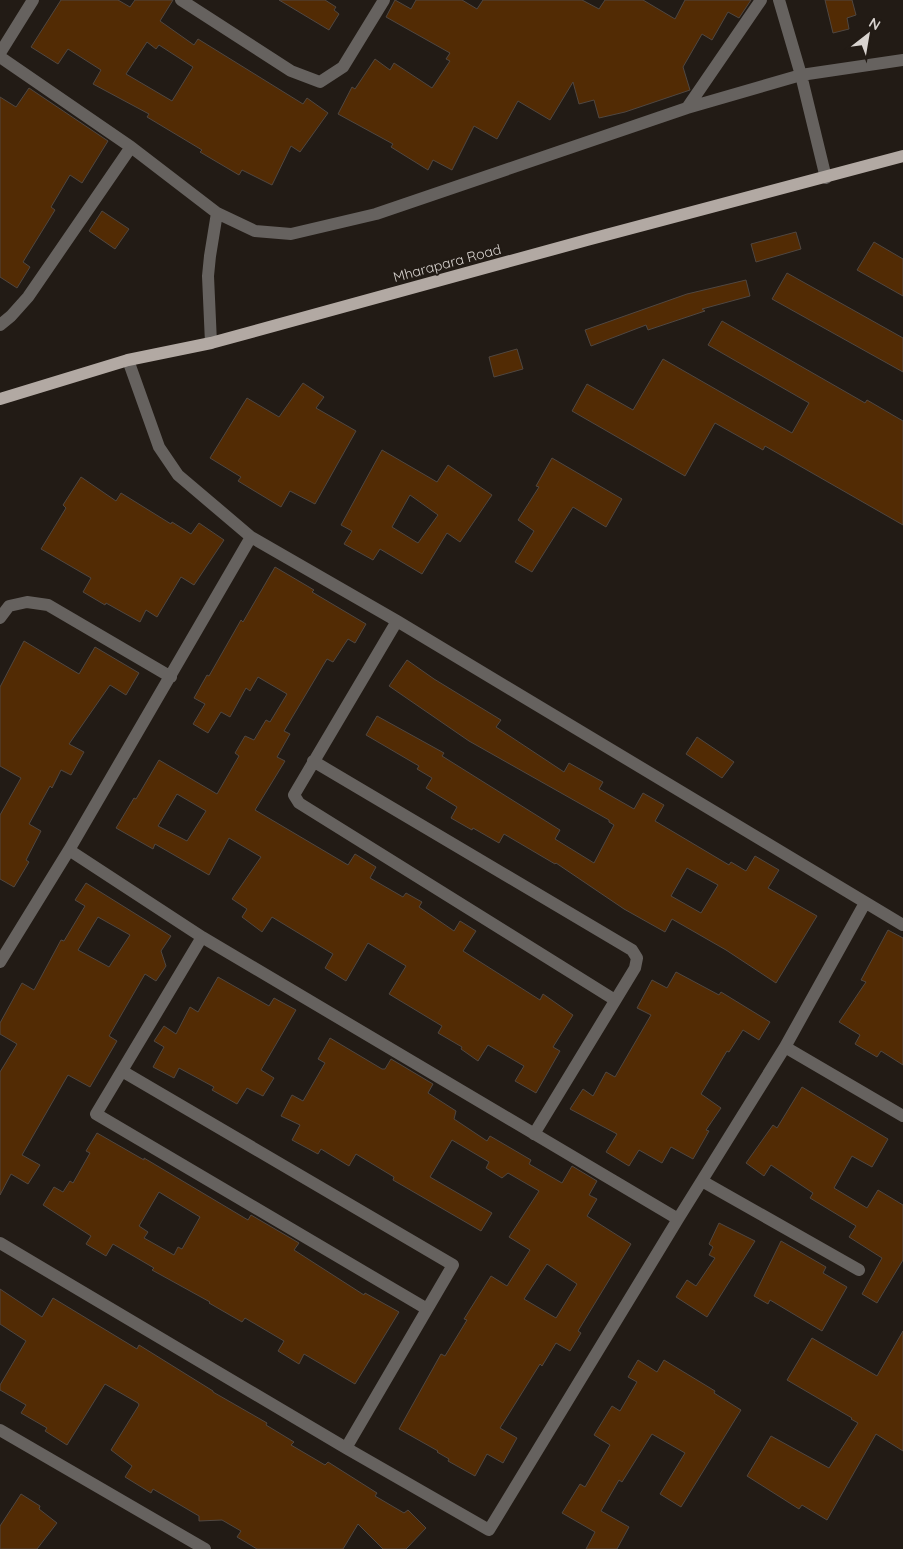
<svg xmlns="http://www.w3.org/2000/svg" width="903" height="1549" font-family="Quicksand,sans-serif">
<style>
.building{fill:#522b04;stroke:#504741;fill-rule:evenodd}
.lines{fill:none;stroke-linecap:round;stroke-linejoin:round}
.minor{stroke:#66625f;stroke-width:12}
.major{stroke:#b2a9a3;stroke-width:12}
.labels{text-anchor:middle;stroke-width:4;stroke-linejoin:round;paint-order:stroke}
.street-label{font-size:14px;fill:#d8d3cf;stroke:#221b15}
</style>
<rect width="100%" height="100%" fill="#221b15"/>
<path class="building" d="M61 0H118L130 7 135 0H173L160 21 194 45 198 39 303 104 307 98 328 113 300 152 291 146 272 185 242 170 239 175 200 152 202 150 147 117 149 114 93 84 101 70 68 49 58 64 31 47ZM147 42 156 49 159 45 193 67 172 101 126 74Z
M279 0H325L336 7 334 10 339 14 329 30Z
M395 0 411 9 416 0H462L477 9 483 0H582L599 9 605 0H643L675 19 685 0H751L739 18 728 12 712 40 702 34 683 67 690 90 625 112 599 118 594 100 579 104 573 82 550 120 518 101 497 139 474 126 452 170 433 160 428 170 391 147 393 144 338 114 352 87 355 89 375 59 390 70 394 63 432 88 450 61 446 59 450 53 386 17Z
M825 0H852L856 15 847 18 849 29 833 33Z
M29 88 108 141 82 183 70 175 51 207 55 210 23 262 30 267 17 288 0 277V97L16 107Z
M102 211 129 229 115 249 89 231Z
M796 232 801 249 756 262 751 244Z
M874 242 903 259V296L857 270Z
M787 273 903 338V372L772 299Z
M746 280 750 296 702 309 705 311 648 330 646 325 591 346 585 330 687 294Z
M722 321 865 403 867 400 903 421V525L765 446 763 450 715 423 685 476 572 411 587 384 633 410 663 359 792 433 809 403 708 345Z
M517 349 523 369 494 377 489 357Z
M303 383 324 397 316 408 356 431 315 504 290 491 281 507 238 481 241 477 210 458 247 398 279 417Z
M382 450 437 482 448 465 492 495 460 542 447 533 422 574 380 549 373 560 344 544 352 531 341 525ZM410 495 438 515 418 543 392 527Z
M552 458 622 499 606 527 573 507 532 572 515 562 534 531 518 520 539 487 536 486Z
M81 477 116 501 121 493 171 524 172 522 191 534 199 523 224 540 194 585 181 577 157 617 146 610 140 622 106 603 105 605 83 592 91 578 41 549 66 508 63 505Z
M275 567 314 590 312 592 366 624 355 643 348 639 333 662 327 659 284 731 290 734 277 757 285 761 255 810 348 865 355 854 376 867 370 878 403 897 406 893 422 902 419 907 454 931 460 921 476 931 463 951 540 1000 543 994 573 1015 553 1047 560 1051 536 1093 515 1081 524 1066 488 1045 478 1061 461 1049 462 1047 438 1033 442 1026 389 994 406 966 368 943 346 981 325 968 333 954 272 917 262 932 242 917 247 909 232 899 261 857 229 838 209 875 155 844 153 849 116 828 134 798 136 799 159 760 217 794 239 756 235 753 245 736 254 740 266 720 270 722 287 694 258 677 250 691 246 688 230 717 221 712 208 733 193 724 205 704 194 698 207 675 209 676 241 620 243 622ZM177 794 206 811 187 841 158 826Z
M24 641 79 674 95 647 139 673 126 695 110 685 69 744 84 752 71 775 61 770 52 788 50 786 29 824 41 831 26 860 29 862 14 887 0 879V815L21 778 0 766V687Z
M407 660 434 679 501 720 496 727 564 772 569 763 603 782 599 789 634 809 643 793 664 805 655 821 729 865 731 862 746 871 755 856 779 870 768 888 817 916 776 983 726 950 672 919 665 932 624 909 556 863 555 864 504 834 499 843 473 828 472 830 451 818 457 807 426 788 432 778 417 769 419 766 366 735 377 716 444 753 442 756 560 830 555 839 594 863 614 825 609 822V820L469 741 389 686ZM687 868 718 885 701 913 671 896Z
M697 737 734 762 722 778 686 754Z
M86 883 171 936 161 951 166 966 156 981 145 974 109 1036 117 1041 90 1087 68 1075 22 1155 40 1165 28 1184 11 1174 0 1195V1072L17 1044 0 1034V1023L22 983 34 990 61 940 64 941 85 906 75 900ZM98 917 130 935 109 967 78 950Z
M888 930 903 938V1065L881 1051 877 1057 855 1044 860 1035 839 1022 866 982 861 980Z
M676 972 719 995 721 992 770 1022 759 1040 743 1030 729 1052 727 1051 701 1094 721 1108 706 1130 709 1131 693 1159 671 1147 662 1163 639 1150 629 1166 606 1152 617 1134 570 1109 583 1089 593 1096 606 1072 615 1077 651 1015 637 1008 652 980 667 988Z
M218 977 269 1006 274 998 296 1010 261 1070 274 1078 263 1096 247 1088 237 1104 212 1090 214 1087 179 1068 174 1078 153 1067 164 1047 154 1041 164 1026 176 1034 190 1007 198 1012Z
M330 1038 382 1069H385L391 1059 433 1084 428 1093 456 1111 454 1119 487 1141 490 1136 531 1160 529 1164 562 1183 572 1166 597 1181 589 1195 597 1199 587 1216 631 1244 578 1331 581 1333 570 1351 556 1343 542 1366 540 1364 500 1428 517 1438 503 1463 487 1454 475 1476 448 1461 449 1459 437 1452 438 1451 399 1429 441 1354 445 1356 467 1320 464 1319 491 1276 507 1286 530 1250 509 1237 539 1191 508 1173 502 1178 486 1168 489 1162 452 1140 430 1177 492 1213 481 1231 393 1180 394 1177 356 1154 349 1166 321 1149 318 1154 292 1140 300 1125 281 1116 292 1095 303 1101 325 1063 318 1059ZM547 1264 577 1284 556 1318 524 1299Z
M802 1087 888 1139 872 1167 852 1156 834 1188 867 1208 878 1190 903 1205V1260L877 1303 862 1294 882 1258 849 1237 856 1226 810 1198 813 1193 771 1165 764 1176 746 1163 773 1125 777 1128Z
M97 1133 144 1160V1158L248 1220 251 1215 299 1243 294 1250 364 1295 365 1293 399 1312 355 1384 304 1354 299 1364 278 1351 284 1341 245 1318 242 1322 209 1303 210 1302 152 1270 154 1268 113 1244 106 1256 86 1244 91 1236 43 1205 54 1187 63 1192 70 1181 73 1183 90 1153 86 1151ZM159 1192 200 1217 182 1249 178 1247 174 1255 144 1238 148 1232 139 1226Z
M719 1223 755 1241 707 1317 676 1297 687 1280 696 1286 715 1258 709 1255 713 1247 709 1244Z
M781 1241 826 1267 823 1273 847 1287 822 1331 770 1300 768 1304 754 1296Z
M0 1289 42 1317 53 1298 137 1349 139 1345 213 1391V1392L267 1423 266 1425 294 1442 291 1445 325 1465 328 1462 377 1493 375 1496 404 1513 408 1510 426 1528 406 1549H383L358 1524 343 1549H257L237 1537 241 1531 222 1520 199 1521V1516L153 1489 151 1493 125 1477 132 1466 111 1450 139 1405 138 1403 105 1384 67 1445 45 1431 47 1428 21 1413 26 1405 0 1390V1385L26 1341 0 1324Z
M903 1331V1451L876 1434 827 1520 802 1505 799 1509 747 1476 771 1436 829 1468 858 1423 851 1419 852 1418 787 1380 812 1338 877 1376Z
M638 1360 657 1372 664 1360 715 1391 714 1393 741 1410 681 1507 660 1494 685 1453 652 1434 622 1482 619 1480 601 1511 629 1527 617 1549H586L595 1532 562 1513 580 1484 585 1487 610 1445 594 1435 612 1406 620 1411 637 1382 628 1377Z
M21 1494 40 1506 39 1509 57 1523 37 1549H0V1526Z"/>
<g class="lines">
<path class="minor" d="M181 0 291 71 320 82 343 67 384 0
M779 0 801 75 826 178
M0 53 33 0
M0 57 131 147 217 213 210 256 208 276 211 343
M687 108 801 75 903 60
M217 213 255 231 291 234 376 214 687 108 761 0
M0 325 11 316 28 297 131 147
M128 360 159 447 178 475 251 537 397 621 903 925
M0 618 9 606 27 602 48 605 171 677
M397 621 294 795 299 803 615 1000
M313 761 632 950 637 958 635 968 534 1134
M69 850 202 937 678 1219
M202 937 96 1114 427 1309
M0 962 69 850 251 537
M785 1047 903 1116
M122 1071 453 1265 346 1448
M702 1181 859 1270
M0 1243 346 1448 489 1530 678 1219 785 1047 865 903
M0 1430 205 1549"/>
<path class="major" d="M0 399 128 360 211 343 587 240 903 156"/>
</g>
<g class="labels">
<g class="street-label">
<text transform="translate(447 263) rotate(-15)" y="5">Mharapara Road</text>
</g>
</g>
<g transform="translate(868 35) rotate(31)" stroke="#221b15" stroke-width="4" paint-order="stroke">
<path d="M0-4L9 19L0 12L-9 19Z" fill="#d8d3cf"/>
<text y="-8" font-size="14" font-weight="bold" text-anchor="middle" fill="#d8d3cf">N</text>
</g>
</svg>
